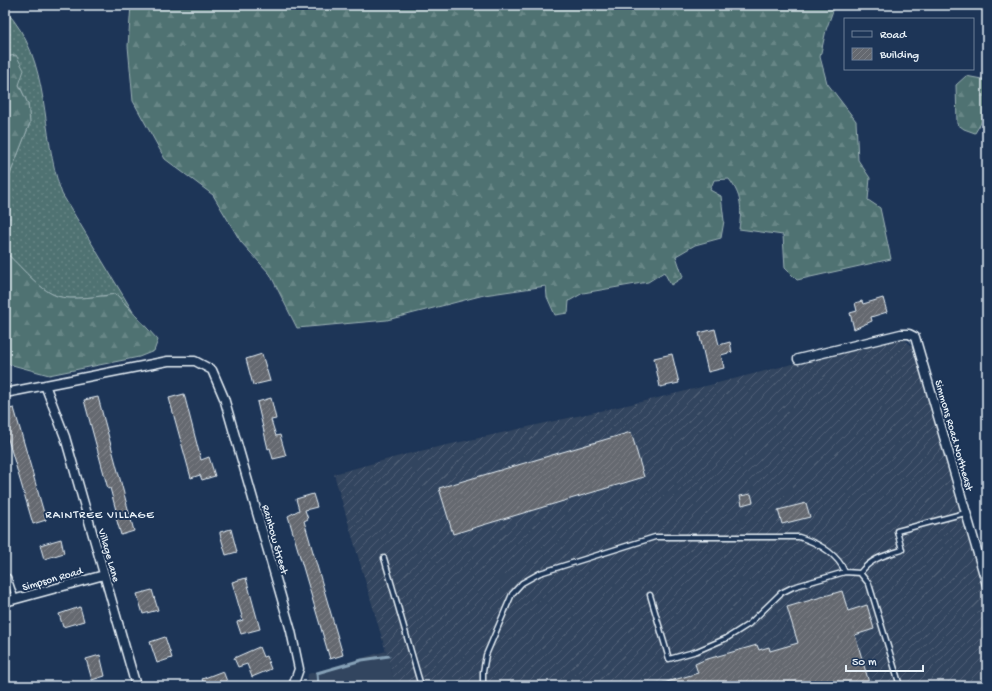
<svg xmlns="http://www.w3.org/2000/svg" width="992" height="691" font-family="'Gochi Hand',sans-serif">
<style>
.built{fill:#33455e}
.industrial{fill:url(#industrial-furrows)}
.grass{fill:url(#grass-dots);stroke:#9cb2b5}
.forest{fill:url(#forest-firs);stroke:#9cb2b5}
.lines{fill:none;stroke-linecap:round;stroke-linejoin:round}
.stream{stroke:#86a1b7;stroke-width:3}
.building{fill:url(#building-hatch);stroke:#e8f1f8}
.service-casing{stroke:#e8f1f8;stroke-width:7}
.minor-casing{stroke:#e8f1f8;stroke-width:11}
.service{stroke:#1d3557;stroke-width:4}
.minor{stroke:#1d3557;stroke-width:8}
.labels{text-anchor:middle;stroke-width:4;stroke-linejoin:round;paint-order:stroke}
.street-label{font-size:11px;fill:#e8f1f8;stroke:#1d3557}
.neighbourhood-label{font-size:12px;letter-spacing:1px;fill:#e8f1f8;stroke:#1d3557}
</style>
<defs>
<pattern id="industrial-furrows" width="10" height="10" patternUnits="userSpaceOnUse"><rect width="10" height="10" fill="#33455e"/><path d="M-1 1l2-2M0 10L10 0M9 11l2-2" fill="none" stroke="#516076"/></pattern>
<pattern id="grass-dots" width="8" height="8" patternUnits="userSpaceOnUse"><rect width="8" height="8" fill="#4f7272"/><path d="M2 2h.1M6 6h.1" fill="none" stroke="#688787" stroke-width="1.8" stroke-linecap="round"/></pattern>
<pattern id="forest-firs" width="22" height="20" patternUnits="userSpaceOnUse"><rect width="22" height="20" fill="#4f7272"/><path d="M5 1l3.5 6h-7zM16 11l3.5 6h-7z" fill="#688787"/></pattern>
<pattern id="building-hatch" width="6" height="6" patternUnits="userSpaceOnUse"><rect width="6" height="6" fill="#656970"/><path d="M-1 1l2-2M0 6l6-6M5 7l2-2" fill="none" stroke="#7b7f85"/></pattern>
</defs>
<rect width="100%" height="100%" fill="#1d3557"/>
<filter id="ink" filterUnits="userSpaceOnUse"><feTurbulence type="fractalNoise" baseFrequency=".025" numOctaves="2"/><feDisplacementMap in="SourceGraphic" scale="8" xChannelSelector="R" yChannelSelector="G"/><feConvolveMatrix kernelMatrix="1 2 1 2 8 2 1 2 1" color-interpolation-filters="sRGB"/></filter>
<g filter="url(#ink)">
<path class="built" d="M386 651 396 686H303L306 684 308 674Z
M73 678 75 686H40Z"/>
<path class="industrial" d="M901 339 905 340 913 347 987 601V686H396L334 474 411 453 654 399 860 347Z"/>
<path class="grass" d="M5 10C53 61 39 133 62 194L133 312 116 294C102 296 70 301 57 296 39 290 20 265 5 252V187L30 123 28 104 7 58 5 57Z"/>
<path class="forest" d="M131 5H835L826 30 820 57 827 83 856 121 858 160 870 178 868 200 880 208 891 259 797 280 785 268 783 235 739 229C742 208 742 196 729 179L714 180 710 190 721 196 724 221 721 238 695 245 676 256 683 277 671 285 664 272 648 282 583 293 569 301 568 313 555 315 547 297 546 286 484 295 387 320 297 328 270 274 241 242 213 195 165 159 133 101 128 46Z
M16 55 24 70 19 85 28 104 30 123 5 187V57Z
M966 76 987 80V118L983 117 981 123 975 133 964 129 957 124 956 85Z
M5 252C20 265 39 290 57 296 70 301 102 296 116 294L158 340 154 351 139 357 49 375 5 363Z"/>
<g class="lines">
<path class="stream" d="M318 686 317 673 362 660 389 656"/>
</g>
<path class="building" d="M883 298 887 312 871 317 872 321 854 329 850 313 857 311 855 303 862 301 863 304Z
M715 329 719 345 730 342 732 352 721 355 724 368 708 372 699 333Z
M262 354 270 381 253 385 246 359Z
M672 354 679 383 660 387 654 358Z
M184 394 201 460 209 457 215 476 202 480 200 475 191 478 169 398Z
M98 397 134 531 121 535 115 514H117L110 488 108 489 84 400Z
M271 398 276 419 271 420 276 436 280 435 286 456 273 459 270 448 268 449 257 402Z
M14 408 46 520 33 524 5 429V410Z
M631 432 644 477 453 534 439 488Z
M313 494 317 507 305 510 308 519 304 521 343 655 330 659 288 516 299 510 296 499Z
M751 494 753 502 742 505 740 496Z
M806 503 810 517 782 524 778 510Z
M231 529 237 552 226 555 220 534V532Z
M61 539 64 553 44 559 40 545Z
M246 578 260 629 241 634 237 622 243 620 232 582Z
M152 590 158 610 143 614 137 594Z
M842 591 848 611 867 605 874 629 855 635 870 686H660V684L698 673 695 664 704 660 757 645 759 650 769 647 770 651 798 643 787 607Z
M80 607 84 621 63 627 59 614Z
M165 637 172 658 157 663 150 642Z
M259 647 263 657 266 656 271 669 252 677 247 664 238 667 234 658Z
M100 655 105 676 92 680 86 659Z
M223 671 228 684 205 686 202 679Z"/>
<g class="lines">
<defs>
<path id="service" d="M384 558 421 686
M860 573C871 558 886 555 902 550L897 531 965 513
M5 577H8L16 600
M650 595 669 659 697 651 727 638 749 624 781 593 793 587 845 572 860 573 869 584 900 686
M483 686V672L486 655 512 594 522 583 540 573 655 537H799C818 543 837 553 845 572"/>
<path id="minor" d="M798 359 901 334H909L915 337 987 585
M45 385 65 437 136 686
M5 393 168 361H195L212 370 224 398 291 631 299 669 293 686
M5 602 104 575"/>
</defs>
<use href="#service" class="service-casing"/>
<use href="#minor" class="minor-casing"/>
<use href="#service" class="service"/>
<use href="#minor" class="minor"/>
</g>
</g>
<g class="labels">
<g class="street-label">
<text transform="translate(955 435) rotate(74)" y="4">Simmons Road Northeast</text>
<text transform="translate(276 539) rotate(74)" y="4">Rainbow Street</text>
<text transform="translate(110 555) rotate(74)" y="4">Village Lane</text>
<text transform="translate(52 578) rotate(-16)" y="4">Simpson Road</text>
</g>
<g class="neighbourhood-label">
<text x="100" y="518">RAINTREE VILLAGE</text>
</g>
</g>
<rect width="992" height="691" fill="none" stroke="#1d3557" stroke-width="20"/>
<rect x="10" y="10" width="972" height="671" fill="none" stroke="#e8f1f8" stroke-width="1.5" filter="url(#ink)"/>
<rect x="844" y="18" width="130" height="52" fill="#1d3557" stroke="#6e8097"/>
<rect x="852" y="31" width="20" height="6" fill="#1d3557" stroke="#6e8097"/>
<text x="880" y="38" font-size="12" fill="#e8f1f8">Road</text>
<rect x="852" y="48" width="20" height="12" fill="url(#building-hatch)" stroke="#6e8097"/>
<text x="880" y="58" font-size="12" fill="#e8f1f8">Building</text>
<path d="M846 665v6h77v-6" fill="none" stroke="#e8f1f8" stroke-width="2"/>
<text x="852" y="665" font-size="12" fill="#e8f1f8" stroke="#1d3557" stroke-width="3" paint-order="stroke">50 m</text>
</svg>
